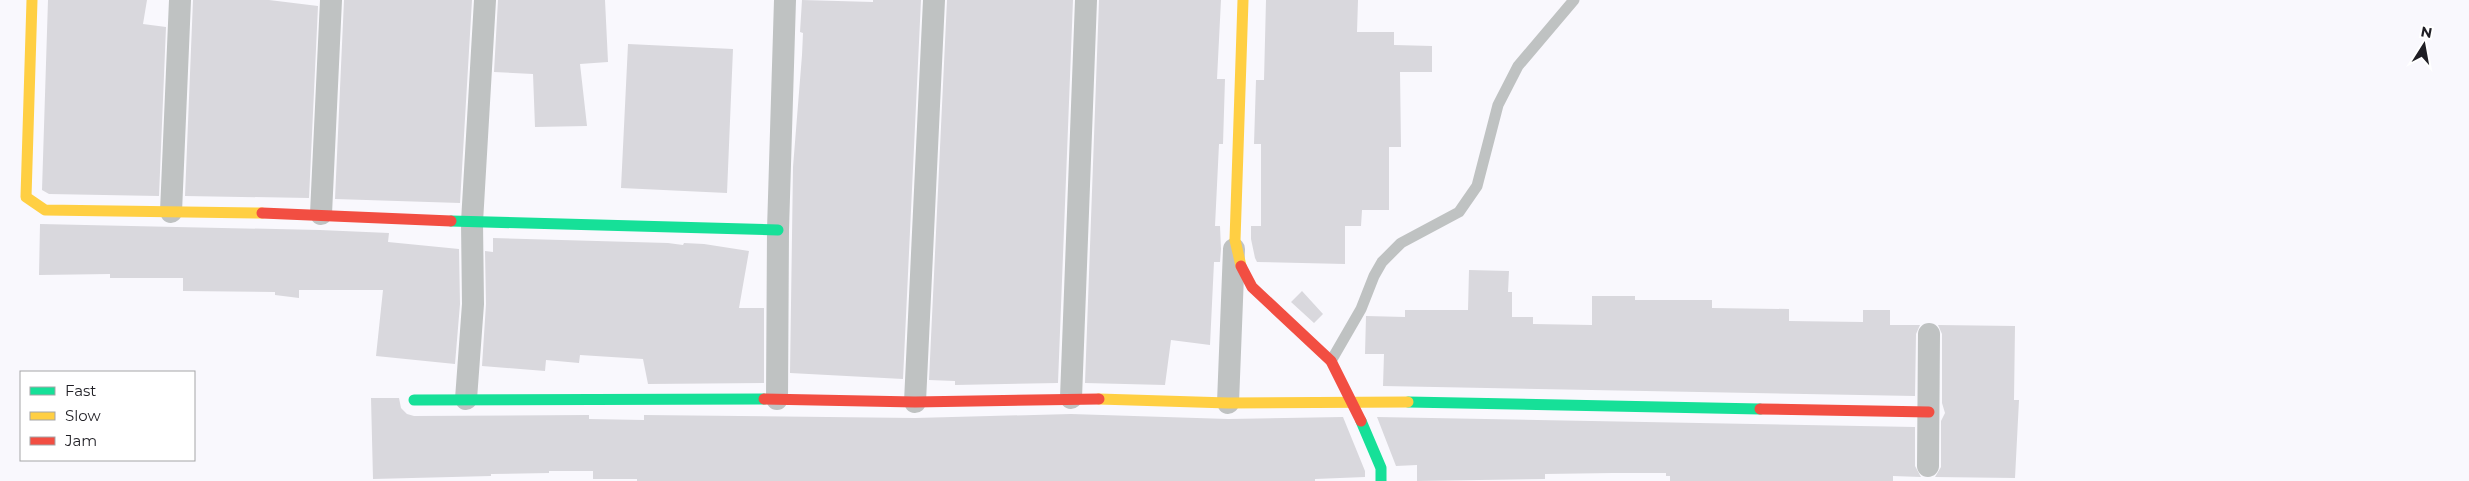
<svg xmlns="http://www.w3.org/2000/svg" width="2469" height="481" font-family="Montserrat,sans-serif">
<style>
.building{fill:#d9d8dd}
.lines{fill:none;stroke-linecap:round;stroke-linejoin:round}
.lane{stroke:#bfc2c2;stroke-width:11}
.street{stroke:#bfc2c2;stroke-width:22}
.fast{stroke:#16e098;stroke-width:11}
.slow{stroke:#ffcf43;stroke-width:11}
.jam{stroke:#f24e42;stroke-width:11}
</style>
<rect width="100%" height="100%" fill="#f9f8fd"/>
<path class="building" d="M48 0H147L143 24 166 27 159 196 49 194 42 190Z
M193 0H269L318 6 309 198 185 196Z
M344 0H472L460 203 335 199Z
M498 0H605L608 62 580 64 587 126 535 127 533 74 494 72Z
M802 0 873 2V0H921L903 379 790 373 793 167 802 55 803 33 800 32Z
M947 0H1073L1058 383 955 385V381L929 380Z
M1099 0H1221L1217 79H1225L1223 144H1219L1215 226H1220L1221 249 1220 262H1214L1210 345 1171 340 1165 385 1085 383Z
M1266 0H1358L1357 32H1394V45L1432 46V72H1400L1401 147H1389V210H1362L1361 226H1345V264L1257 262 1255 258 1251 239V226H1261V144H1254L1256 80H1264Z
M628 44 733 49 727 193 621 188Z
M40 224 320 230 389 233 388 242 459 249 460 304 455 364 376 356 383 290H299V298L275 295V292L183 291V278H110V274L39 275Z
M493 238 668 243 683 245 684 243 704 244 749 251 739 308H764V383L648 384 643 359 580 355 579 363 546 360 545 371 482 366 486 304 485 251 493 252Z
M1469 270 1509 271 1508 292H1512V317H1533V324L1592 325V296H1635V300H1712V308L1789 309V321L1863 322V310H1890V325H1920L1916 334 1915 396 1383 386 1384 354H1365L1366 316 1405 317V310H1468Z
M1302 291 1323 314 1314 323 1291 302Z
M1938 325 2015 326 2014 400H2019L2015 478 1935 477 1941 467V421L1945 413 1942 403V334Z
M371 398H399L401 408 407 414 414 416 589 415V419L644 420V415L915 418 1071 414 1228 419 1343 417 1365 471V477L1315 479V481H637V479H593V471H549V473L491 474V476L373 479Z
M1377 417 1915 427V466L1921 477 1893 476V481H1670V476H1666V473H1613L1545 474V479L1417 481V465L1396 466Z"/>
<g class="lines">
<path class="lane" d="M1331 361 1361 309 1374 276 1382 262 1401 243 1459 212 1477 186 1498 105 1518 66 1574 0"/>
<path class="street" d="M171 212 180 0
M321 214 331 0
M1071 398 1086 0
M466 399 473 304 472 222 485 0
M777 399 778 230 785 0
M915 402 934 0
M1228 403 1234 249
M1928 466 1929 334"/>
<path class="fast" d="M451 221 778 230
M414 400 764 399
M1408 402 1760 409
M1361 421 1381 468V481"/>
<path class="slow" d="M32 0 26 197 45 210 262 213
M1241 266 1235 240 1243 0
M1099 399 1228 403 1408 402"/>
<path class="jam" d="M262 213 451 221
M1241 266 1252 287 1331 361 1361 421
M764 399 915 402 1099 399
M1760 409 1929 412"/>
</g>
<rect x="20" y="371" width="175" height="90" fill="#ffffff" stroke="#a5a5a7"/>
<rect x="30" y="387" width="25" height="8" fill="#16e098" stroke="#a5a5a7"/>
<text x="65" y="396" font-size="15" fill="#1f1e24">Fast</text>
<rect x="30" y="412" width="25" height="8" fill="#ffcf43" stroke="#a5a5a7"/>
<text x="65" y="421" font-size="15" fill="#1f1e24">Slow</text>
<rect x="30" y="437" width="25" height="8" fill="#f24e42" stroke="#a5a5a7"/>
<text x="65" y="446" font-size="15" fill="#1f1e24">Jam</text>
<g transform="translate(2424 45) rotate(11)" stroke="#ffffff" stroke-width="4" paint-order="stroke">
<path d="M0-4L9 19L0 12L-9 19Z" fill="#1f1e24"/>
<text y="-8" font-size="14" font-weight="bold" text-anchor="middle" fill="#1f1e24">N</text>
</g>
</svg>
